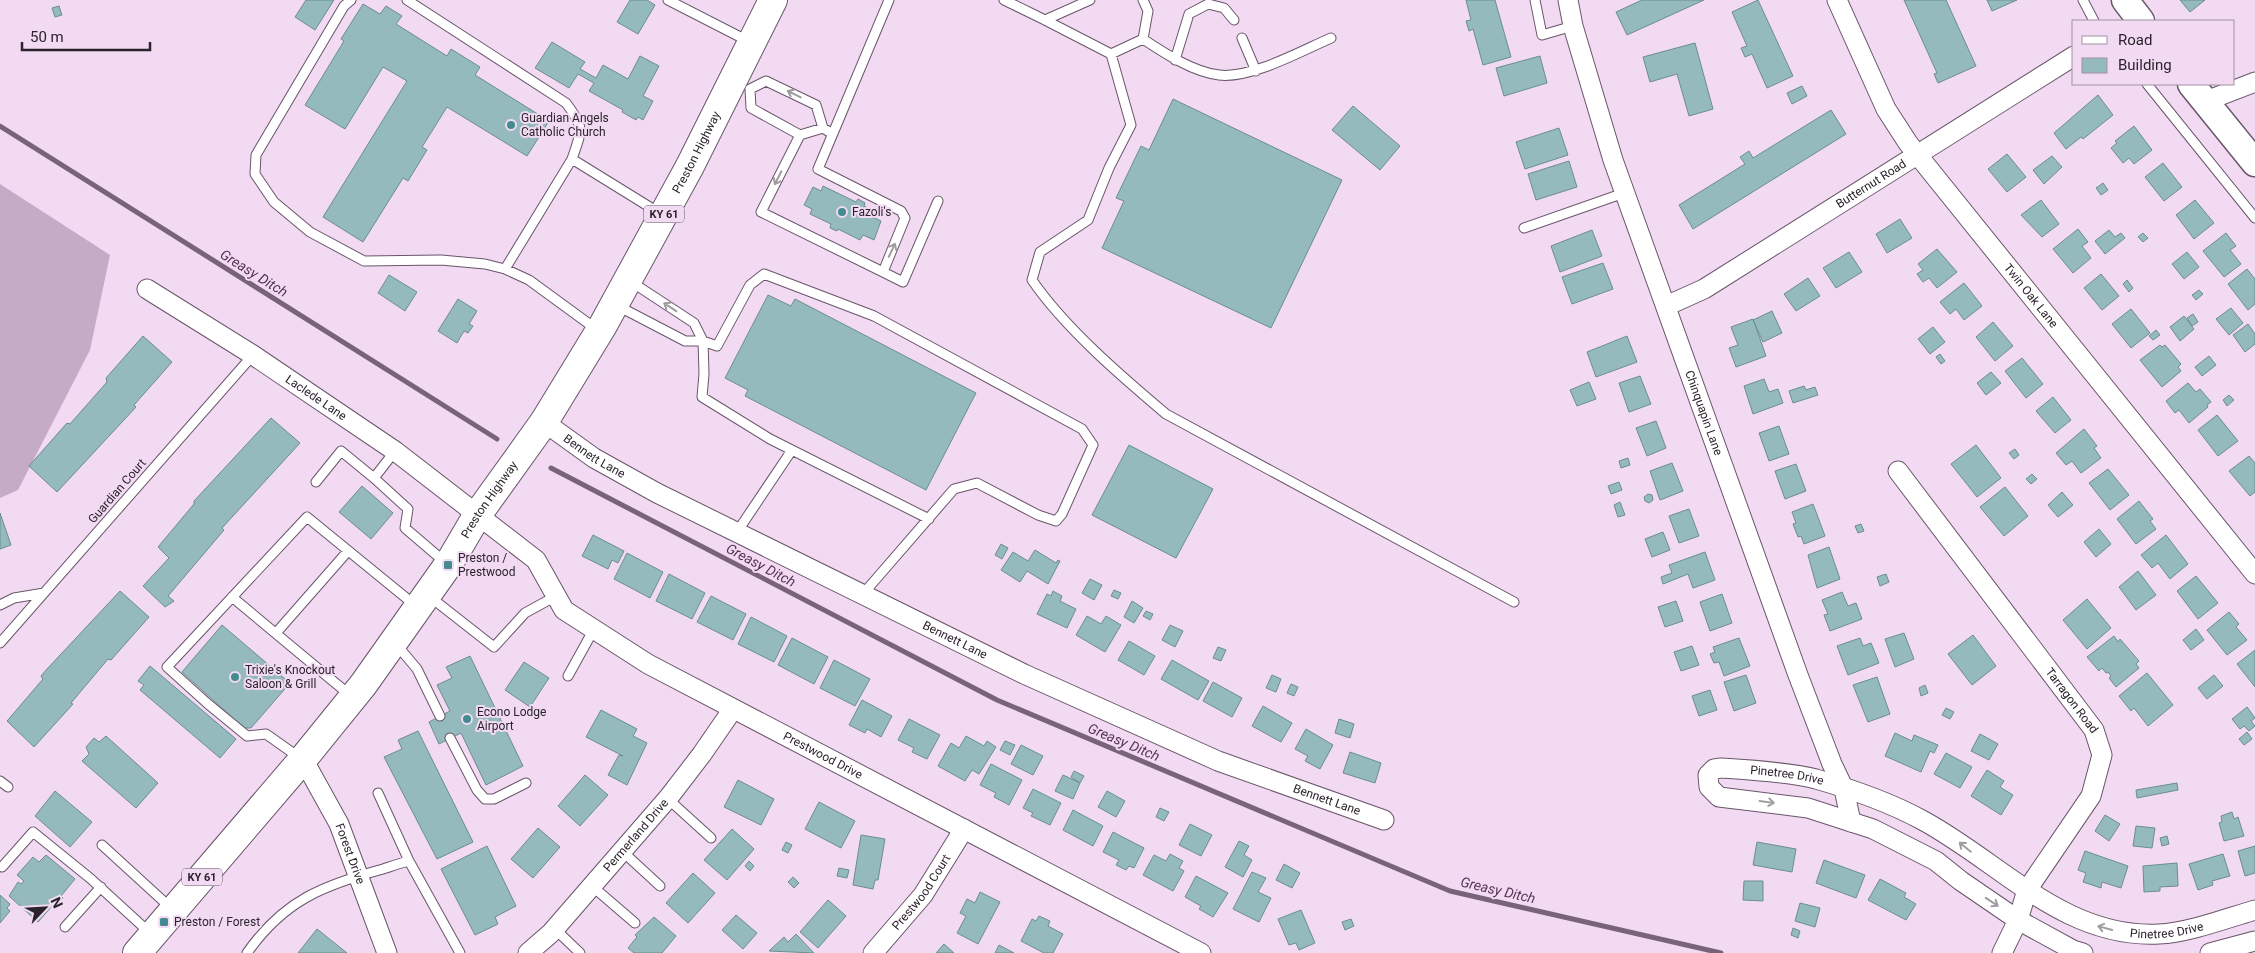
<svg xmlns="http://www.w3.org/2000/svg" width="2255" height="953" font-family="Roboto,sans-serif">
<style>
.forest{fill:#c6abc6}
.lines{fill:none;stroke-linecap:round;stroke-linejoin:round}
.stream{stroke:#786378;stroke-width:5}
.building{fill:#95babd;stroke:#6a8d90}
.service-casing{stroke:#695569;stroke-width:11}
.minor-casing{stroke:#695569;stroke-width:21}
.secondary-casing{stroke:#695569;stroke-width:29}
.primary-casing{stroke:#695569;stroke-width:30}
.service{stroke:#fff;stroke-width:9}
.minor{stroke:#fff;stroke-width:19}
.secondary{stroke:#fff;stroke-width:26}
.primary{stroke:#fff;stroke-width:28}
.oneway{stroke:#a09ca0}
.poi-dot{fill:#438b91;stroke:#f2dbf2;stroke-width:2}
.labels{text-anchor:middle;stroke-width:4;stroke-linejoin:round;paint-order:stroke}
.shield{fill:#f2dbf2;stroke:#675a67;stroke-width:1}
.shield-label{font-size:11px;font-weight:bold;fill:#2b232c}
.poi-label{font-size:12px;fill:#2b232c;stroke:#f2dbf2;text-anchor:start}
.street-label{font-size:12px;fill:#2b232c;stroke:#f2dbf2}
.water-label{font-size:14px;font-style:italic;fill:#573258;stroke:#f2dbf2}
</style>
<rect width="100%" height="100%" fill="#f2dbf2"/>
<path class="forest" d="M0 184 110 255 90 350 18 490 0 498Z"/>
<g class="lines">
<path class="stream" d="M0 126 497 439
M551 468 997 700 1450 891 1721 953"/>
</g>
<path class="building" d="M306 0H334L315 30 295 17Z
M630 0H647L655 5 638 34 617 22Z
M1466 0H1495L1511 57 1483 65 1473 29 1469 31 1466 21 1471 20Z
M1642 0H1704L1627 35 1616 12Z
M1758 0 1793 76 1767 88 1752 54 1745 57 1741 48 1747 46 1732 12Z
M1904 0H1946L1976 66 1938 83 1934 74 1937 73Z
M1987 0H2017L1992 11Z
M2180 0H2205L2190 12Z
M363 4 380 14 386 6 402 16 396 24 447 56 451 49 480 67 475 75 549 121 527 156 447 107 422 147 427 150 408 181 403 178 363 242 323 217 407 81 383 67 345 129 305 105 344 41 341 39Z
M59 6 62 15 55 17 52 8Z
M552 42 585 62 580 69 596 78 603 65 628 79 640 56 659 66 643 96 653 101 643 120 638 117 636 120 622 112 623 110 589 91 594 83 578 74 569 88 535 68Z
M1695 43 1713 109 1689 116 1677 74 1650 82 1643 57Z
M1540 56 1547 83 1504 96 1496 68Z
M1802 86 1807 96 1792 104 1787 93Z
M2098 95 2113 115 2083 139 2081 137 2066 149 2054 133Z
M1173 99 1342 180 1271 328 1102 248 1124 201 1116 198 1141 146 1149 150Z
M1353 106 1400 146 1380 170 1332 130Z
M1831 110 1846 134 1693 229 1679 205 1745 164 1740 157 1749 151 1753 158Z
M2134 126 2152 150 2134 164 2129 158 2123 163 2111 148 2117 143 2115 141Z
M1559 128 1568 155 1525 169 1516 142Z
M2007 154 2026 177 2007 192 1988 169Z
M2052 156 2062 167 2044 184 2033 170Z
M1569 161 1577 187 1536 200 1528 174Z
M2163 163 2182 187 2164 201 2145 177Z
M2103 183 2108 190 2101 195 2096 188Z
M823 186 856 202 858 199 865 203 864 206 874 211 871 216 881 221 874 240 863 235 860 240 838 229 837 231 830 228 831 224 810 214 812 209 804 205 813 187 821 191Z
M2041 200 2059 224 2042 237 2021 215Z
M2195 200 2214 223 2194 239 2176 215Z
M1900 219 1912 238 1887 253 1876 234Z
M2078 229 2088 242 2082 246 2091 258 2073 273 2053 249Z
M1592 230 1602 256 1560 272 1551 246Z
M2109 230 2115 237 2121 233 2125 238 2105 254 2095 241Z
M2143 233 2148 238 2143 242 2138 237Z
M2226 233 2236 246 2230 250 2241 264 2224 277 2203 251Z
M1937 249 1957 272 1937 288 1929 278 1923 282 1917 274 1923 270 1918 264Z
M1849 252 1862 272 1836 288 1823 268Z
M2187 252 2199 267 2184 279 2172 264Z
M1603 263 1613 289 1572 304 1562 277Z
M2247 269 2255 279V304L2248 310 2228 284Z
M2101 274 2119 296 2102 310 2084 288Z
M389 275 417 292 405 311 378 293Z
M1808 278 1820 296 1796 311 1784 294Z
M2127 280 2133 288 2129 292 2123 284Z
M1964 283 1982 306 1964 320 1956 309 1950 314 1940 302Z
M2199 290 2203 294 2196 300 2192 295Z
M768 295 791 306 795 299 976 393 926 490 745 396 748 390 725 378Z
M458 299 477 311 469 324 473 326 468 333 464 331 457 343 438 331Z
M2231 308 2243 323 2229 335 2216 319Z
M2131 309 2150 333 2131 348 2112 324Z
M1772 311 1782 333 1763 342 1753 320Z
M2193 314 2198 322 2192 326 2187 318Z
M2184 316 2194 329 2180 341 2170 327Z
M1753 319 1766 356 1736 367 1729 348 1738 345 1731 327Z
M1993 322 2013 346 1995 361 1976 337Z
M2248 324 2255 334V344L2245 352 2233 335Z
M1933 327 1945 342 1930 354 1918 339Z
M2156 330 2160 335 2153 340 2149 336Z
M143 336 172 362 134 405 136 407 57 492 29 466 67 423 70 424 107 382 106 378Z
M1627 336 1637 362 1596 377 1587 352Z
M2160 345 2162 347 2165 345 2181 364 2178 367 2181 371 2162 387 2140 360Z
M1940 354 1945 361 1941 364 1936 357Z
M2209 356 2216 365 2202 376 2195 367Z
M2022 358 2043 384 2026 398 2005 371Z
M1991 372 2001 383 1986 395 1977 383Z
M1640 376 1651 404 1629 412 1619 383Z
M1764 379 1769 392 1778 389 1783 403 1753 414 1744 386Z
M1589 382 1596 399 1577 406 1570 390Z
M2188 383 2196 392 2200 389 2211 402 2207 405 2208 407 2189 423 2179 410 2175 413 2166 401Z
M1804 386 1806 390 1815 387 1818 395 1793 403 1789 391Z
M2229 395 2234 400 2227 406 2223 400Z
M2053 397 2071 420 2055 433 2036 411Z
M2217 415 2238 441 2218 456 2198 430Z
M271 418 300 443 222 528 224 530 168 596 174 601 165 607 143 586 169 558 158 547 194 504V501Z
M1656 421 1666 448 1647 456 1636 428Z
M1779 426 1789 454 1769 461 1759 433Z
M2084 429 2097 446 2094 448 2101 458 2081 473 2072 461 2066 465 2056 453Z
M1129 445 1213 489 1176 558 1092 515Z
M1976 445 2001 478 1977 497 1951 464Z
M2015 449 2019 455 2014 459 2009 453Z
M2249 456 2255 463V492L2250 496 2229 471Z
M1628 458 1630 465 1621 468 1619 461Z
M1672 463 1683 491 1660 500 1650 471Z
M1796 464 1806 491 1785 499 1775 471Z
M2108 469 2129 495 2110 510 2089 483Z
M2032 474 2037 479 2031 484 2026 479Z
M1619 482 1622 490 1611 494 1608 486Z
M362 486 393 513 371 539 339 512Z
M2005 487 2028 516 2004 536 1980 507Z
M2062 492 2073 505 2058 517 2048 505Z
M1648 494 1652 495 1653 500 1649 503 1645 501 1644 497Z
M2139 501 2153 519 2150 521 2156 529 2136 544 2117 519Z
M1620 502 1625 515 1618 517 1614 505Z
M1813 504 1825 536 1804 544 1801 536 1798 537 1793 524 1796 523 1792 512Z
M1689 509 1699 536 1679 543 1669 516Z
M0 513 11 545 0 549Z
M1861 524 1864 531 1858 533 1855 526Z
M2099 529 2111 544 2096 557 2084 542Z
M1663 532 1670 550 1652 557 1645 539Z
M593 535 624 551 618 563 612 560 608 569 582 556Z
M2166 535 2188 564 2170 579 2158 563 2152 568 2141 555Z
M1001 544 1008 548 1002 559 995 555Z
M1829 547 1840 579 1817 588 1808 555Z
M1035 550 1056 563 1058 560 1060 561 1048 584 1027 571 1020 582 1001 570 1013 552 1028 561Z
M1705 552 1715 580 1693 588 1688 574 1663 584 1661 577 1672 573 1669 565Z
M627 553 663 572 650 598 614 579Z
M2138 571 2156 595 2136 610 2119 587Z
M669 574 705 593 692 619 656 601Z
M1886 574 1889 582 1880 586 1877 577Z
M2196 576 2218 603 2198 619 2177 591Z
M1090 579 1102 585 1094 600 1082 593Z
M1114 590 1121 593 1118 599 1111 596Z
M120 591 149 617 111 660 108 659 71 703 73 704 34 747 7 721 43 679 41 676 47 669Z
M1053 591 1062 596 1060 601 1076 609 1067 628 1037 614 1047 594 1051 596Z
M1842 592 1848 606 1856 603 1862 619 1830 631 1824 615 1828 614 1822 600Z
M1722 594 1732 623 1710 631 1700 602Z
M711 596 746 614 733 640 697 622Z
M2087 599 2111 628 2087 649 2063 620Z
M1132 601 1143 608 1134 623 1124 617Z
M1676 601 1683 621 1665 627 1658 607Z
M1146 611 1153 614 1150 620 1143 616Z
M2229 612 2239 624 2236 627 2247 640 2227 655 2207 630Z
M1087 616 1101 624 1106 616 1121 625 1105 652 1076 635Z
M751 617 787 636 774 662 738 644Z
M222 625 290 683 251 728H244L182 672Z
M1170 625 1183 631 1175 647 1162 640Z
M2196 629 2204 640 2191 650 2183 640Z
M1904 633 1914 659 1895 667 1885 639Z
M1973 635 1996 666 1972 685 1948 654Z
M2114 636 2118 642 2120 639 2139 661 2136 664 2139 668 2116 687 2109 678 2111 676 2108 672 2106 673 2102 668 2099 671 2087 657Z
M792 638 828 657 814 684 778 665Z
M1739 638 1750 666 1724 676 1719 662 1714 663 1710 654 1715 652 1713 647Z
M1860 638 1863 646 1871 643 1879 663 1848 675 1837 646Z
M1129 641 1155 656 1144 675 1118 660Z
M1692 646 1699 665 1681 671 1674 652Z
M1218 647 1226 650 1221 661 1213 658Z
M2255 650V687L2237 664Z
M470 656 523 766 486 785 461 733 439 744 429 722 450 711 437 685 452 678 446 667Z
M834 660 870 679 855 706 820 688Z
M1172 660 1209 681 1198 700 1161 679Z
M524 662 549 678 530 707 505 690Z
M150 666 236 739 220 758 140 690 144 685 138 681Z
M2147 673 2173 705 2148 726 2134 708 2131 711 2119 696Z
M1272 675 1281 679 1276 692 1266 688Z
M1746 675 1756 703 1734 711 1724 682Z
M2214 675 2223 686 2207 699 2198 688Z
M1877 677 1890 714 1868 722 1853 685Z
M1213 682 1242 698 1232 717 1203 701Z
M1291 684 1298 687 1294 696 1287 693Z
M1925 685 1928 693 1921 696 1919 688Z
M1710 690 1717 710 1699 716 1692 696Z
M862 700 892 716 881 737 867 729 865 733 849 725Z
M1263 706 1292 723 1281 742 1252 726Z
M2247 707 2255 718 2251 721 2255 726 2249 731 2244 726 2240 729 2232 719Z
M1946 708 1954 712 1950 719 1942 715Z
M601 710 637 729 633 736 647 743 627 785 608 775 619 755 623 756 586 737Z
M909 719 940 735 927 759 912 752 914 748 898 740Z
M1339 719 1354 724 1350 738 1335 733Z
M1306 729 1333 745 1320 769 1305 761 1308 756 1295 749Z
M418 731 473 842 437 859 384 757 402 749 398 740Z
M2247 732 2252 739 2244 745 2239 739Z
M1895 733 1912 741 1914 735 1938 745 1934 753 1930 751 1921 772 1885 756Z
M1980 734 1998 744 1989 760 1971 751Z
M106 736 158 783 136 808 82 761 89 754 86 747 94 738 99 742Z
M966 736 984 746 987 741 996 747 979 774 972 770 965 781 938 766 951 743 959 748Z
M1005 741 1015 745 1010 755 1000 750Z
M1021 745 1043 756 1033 775 1011 764Z
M1350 752 1381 763 1375 783 1343 773Z
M1946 753 1972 767 1960 788 1934 774Z
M991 764 1022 780 1009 805 994 797 996 793 980 785Z
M1987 770 2004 781 2000 787 2013 795 2001 815 1971 796Z
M1074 771 1084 776 1080 783 1071 777Z
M585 775 608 795 580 826 558 806Z
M1063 775 1080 783 1073 799 1055 791Z
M738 780 774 799 761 825 724 807Z
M2177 783 2178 790 2137 798 2136 790Z
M1033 789 1061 803 1050 825 1031 816 1033 813 1023 808Z
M55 791 92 822 70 847 35 816Z
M1107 791 1125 801 1116 817 1098 807Z
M819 802 855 821 841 848 805 829Z
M1160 808 1169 812 1164 821 1156 817Z
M1073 810 1103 826 1093 846 1063 830Z
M2232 812 2234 819 2238 817 2244 836 2224 841 2219 823 2222 822 2221 816Z
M2105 815 2120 824 2109 841 2095 831Z
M1190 824 1212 835 1201 856 1179 845Z
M2136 826 2155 828 2152 848 2133 846Z
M538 828 560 847 533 878 511 859Z
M732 829 754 849 727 880 704 860Z
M1113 832 1144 848 1134 868 1129 866 1126 870 1116 865 1119 860 1103 852Z
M861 835 885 839 878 880H875L873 889 853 885Z
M2167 836 2169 844 2162 846 2160 838Z
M1239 841 1249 846 1244 855 1252 860 1243 877 1225 867Z
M786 842 792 845 788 853 782 850Z
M1757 842 1796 849 1792 872 1753 865Z
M487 846 516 906 495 917 498 924 475 935 441 869Z
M2255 846V873L2245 876 2238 851Z
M2085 851 2128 866 2121 888 2102 882 2101 888 2083 882 2086 873 2078 870Z
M1170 854 1183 861 1179 868 1184 871 1173 891 1143 875 1154 855 1166 861Z
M2223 854 2230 876 2212 881 2213 885 2198 890 2189 864Z
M46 855 75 879 61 896 63 898 54 908 52 906 38 922 9 896 18 882 21 884 24 881 17 875 33 857 39 862Z
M1824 860 1865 875 1856 898 1816 883Z
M749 861 754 866 750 871 745 866Z
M2177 863 2178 886 2160 887V891L2144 892 2143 866Z
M1284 864 1300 873 1292 888 1276 880Z
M839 868 849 870 847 878 837 876Z
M1252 872 1266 878 1258 892 1271 898 1259 922 1233 909Z
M693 873 715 893 688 923 666 903Z
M1196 876 1228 893 1213 917 1199 909 1201 906 1185 897Z
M793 877 799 883 794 888 788 882Z
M1880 879 1906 893 1904 897 1916 904 1906 920 1868 900Z
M1744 881H1763V901L1743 900Z
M980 892 1000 902 978 944 957 933 966 916 960 913 967 899 975 903Z
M0 895 10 904 7 908 10 911 0 923Z
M828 900 846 916 818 948 800 932Z
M1800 903 1820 908 1815 927 1795 921Z
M1301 910 1315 943 1299 950 1296 943 1289 945 1278 919Z
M736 915 757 933 743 949 722 930Z
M1039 916 1050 921 1048 926 1063 934 1053 953H1044L1021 941 1032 919 1036 921Z
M654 917 676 936 662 953H634L628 948 637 937 635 935Z
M1351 919 1354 926 1345 930 1342 922Z
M1793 928 1800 931 1798 938 1791 935Z
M317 929 347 953H298Z
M796 934 814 953 769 951 784 937 788 942Z
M944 944 954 953H936Z
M999 945 1014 953H995Z"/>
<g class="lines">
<defs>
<path id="service" d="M351 0 344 6 256 155 255 174 274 202 310 232 364 261 441 260 485 264 505 269 529 280 596 329
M407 0 566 103C585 128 582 130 572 159L661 214
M668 0 750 42
M1004 0 1045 20 1090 0
M1143 0 1148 11 1143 39 1111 54 1131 125 1109 168 1088 220 1040 252 1032 280C1065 328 1121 376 1166 414L1514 602
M1535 0 1542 35 1573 26
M2083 0 2094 21
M1045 20 1111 54
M1242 38 1256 71
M1143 39C1164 53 1193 72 1219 75 1251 79 1301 51 1331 38
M1175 60 1189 14 1208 4 1224 8 1234 20
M2147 84 2255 218
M750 89 751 108 800 135 823 128 831 133
M750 89 766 81 816 105 823 128
M800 135 761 212 883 272 905 218 901 211 818 169 889 0
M1524 228 1624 193
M505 269 572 159
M883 272 903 282 938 201
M630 281 694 323 703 341 704 374 702 397 770 439 929 519
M616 305 685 341H703L717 346 750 285 764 274 874 316 1082 429 1093 445 1062 514 1056 521 1038 515 977 483 954 489 863 594
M395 451 374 478 408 509 405 528 446 563
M316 482 341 451 374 478
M737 532 792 450
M429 596 494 647 525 613 556 596
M232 597 351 696
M0 605 14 598 44 593
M276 633 348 551
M0 643 253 355
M396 644 417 669 440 716
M568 676 594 629
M450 738 477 790 485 799H494L526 783
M300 758 266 734 247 736 208 704 167 667 307 517 416 606
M0 781 8 787
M378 793 409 861
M667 798 711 838
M102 845 172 909
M622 851 660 886
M2 867 33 832 91 879 150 933
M592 886 635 923
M65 927 101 887
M555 929 580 953
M247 953C284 900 324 885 383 869 392 866 400 863 409 861L460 953"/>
<g id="minor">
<path id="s1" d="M1568 0 1573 26 1613 160 1798 675 1832 764 1844 789 1851 822"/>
<path id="s2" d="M1837 0 1886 109 1908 143 2255 574"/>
<path d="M2206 101 2255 82"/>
<path id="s3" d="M147 289 253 355 395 451 536 560 564 610 648 664 1201 953"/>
<path id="s4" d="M1666 306 1704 289 2074 56"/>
<path id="s5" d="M544 422 594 458 657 493 1024 674 1218 761 1384 820"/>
<path id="s6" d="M1898 471 2094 730 2102 755 2091 796 2027 890 2018 920 2002 953"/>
<path id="s7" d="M303 759 339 824 387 953"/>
<path id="s8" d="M528 953 551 933 669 797 702 754 733 709"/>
<path id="s9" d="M873 953 923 895 964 829"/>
<path id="s10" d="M2083 953 2073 950 2018 920 1961 881 1936 861 1873 829 1808 808 1719 797 1709 787 1708 775 1714 769 1721 768C1750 770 1788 772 1816 779 1851 789 1889 802 1922 820 1999 861 2064 939 2159 934 2188 933 2227 918 2255 910"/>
<path d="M2210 953 2255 941"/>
</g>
<path id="secondary" d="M2125 0 2141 21
M2191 84 2255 163"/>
<g id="primary">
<path id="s11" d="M137 953 303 759 363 685 448 565 478 514 544 422 602 327 690 166 773 0"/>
</g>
</defs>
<use href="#service" class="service-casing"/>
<use href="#minor" class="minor-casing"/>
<use href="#secondary" class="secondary-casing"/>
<use href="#primary" class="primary-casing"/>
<use href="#service" class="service"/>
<use href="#minor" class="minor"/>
<use href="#secondary" class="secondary"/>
<use href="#primary" class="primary"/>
</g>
<defs><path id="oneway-shaft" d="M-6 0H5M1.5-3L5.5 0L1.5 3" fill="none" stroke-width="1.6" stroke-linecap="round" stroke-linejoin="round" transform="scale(1.25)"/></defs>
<g class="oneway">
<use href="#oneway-shaft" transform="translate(794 94) rotate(-154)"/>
<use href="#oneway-shaft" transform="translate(778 178) rotate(117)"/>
<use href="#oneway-shaft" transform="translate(892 250) rotate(-65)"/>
<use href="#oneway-shaft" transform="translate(670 307) rotate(-147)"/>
<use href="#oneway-shaft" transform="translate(1767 802) rotate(8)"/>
<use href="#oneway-shaft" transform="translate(1965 847) rotate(-141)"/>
<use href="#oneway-shaft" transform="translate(1992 902) rotate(33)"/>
<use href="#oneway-shaft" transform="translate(2105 928) rotate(-165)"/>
</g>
<g class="poi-dot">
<circle cx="511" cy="125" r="5"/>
<circle cx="842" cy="212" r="5"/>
<rect x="443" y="560" width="10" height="10" rx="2.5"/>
<circle cx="235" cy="677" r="5"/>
<circle cx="467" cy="719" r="5"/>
<rect x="159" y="917" width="10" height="10" rx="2.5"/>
</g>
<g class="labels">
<g class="shield">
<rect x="644" y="205.5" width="40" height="17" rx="4"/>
<rect x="182" y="868.5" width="40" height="17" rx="4"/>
</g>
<g class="shield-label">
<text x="664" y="218">KY 61</text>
<text x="202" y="881">KY 61</text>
</g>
<g class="poi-label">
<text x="521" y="122">Guardian Angels<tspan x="521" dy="14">Catholic Church</tspan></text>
<text x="852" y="216">Fazoli's</text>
<text x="458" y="562">Preston /<tspan x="458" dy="14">Prestwood</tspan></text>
<text x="245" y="674">Trixie's Knockout<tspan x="245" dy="14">Saloon &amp; Grill</tspan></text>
<text x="477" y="716">Econo Lodge<tspan x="477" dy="14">Airport</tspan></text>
<text x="174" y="926">Preston / Forest</text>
</g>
<g class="street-label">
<text dy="4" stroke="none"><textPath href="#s11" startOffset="980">Preston Highway</textPath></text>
<text dy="4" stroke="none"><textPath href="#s4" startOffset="239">Butternut Road</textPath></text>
<text dy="4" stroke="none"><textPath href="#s2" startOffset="356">Twin Oak Lane</textPath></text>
<text dy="4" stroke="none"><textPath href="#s3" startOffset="201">Laclede Lane</textPath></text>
<text dy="4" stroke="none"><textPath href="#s1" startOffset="435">Chinquapin Lane</textPath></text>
<text dy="4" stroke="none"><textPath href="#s5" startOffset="61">Bennett Lane</textPath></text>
<text transform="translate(117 491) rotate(-49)" y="4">Guardian Court</text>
<text dy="4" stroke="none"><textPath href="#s11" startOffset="575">Preston Highway</textPath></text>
<text dy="4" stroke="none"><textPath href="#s5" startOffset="466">Bennett Lane</textPath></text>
<text dy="4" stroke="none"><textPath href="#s6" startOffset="288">Tarragon Road</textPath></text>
<text dy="4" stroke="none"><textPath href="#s3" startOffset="829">Prestwood Drive</textPath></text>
<text dy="4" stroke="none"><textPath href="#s10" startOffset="511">Pinetree Drive</textPath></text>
<text dy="4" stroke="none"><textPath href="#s5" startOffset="871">Bennett Lane</textPath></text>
<text dy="4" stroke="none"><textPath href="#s8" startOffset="160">Permerland Drive</textPath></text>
<text dy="4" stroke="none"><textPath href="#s7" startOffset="106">Forest Drive</textPath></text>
<text dy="4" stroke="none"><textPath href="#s9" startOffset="78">Prestwood Court</textPath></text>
<text dy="4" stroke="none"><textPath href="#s10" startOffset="930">Pinetree Drive</textPath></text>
</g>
<g class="water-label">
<text transform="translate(254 273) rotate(32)" y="5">Greasy Ditch</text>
<text transform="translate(761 565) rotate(28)" y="5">Greasy Ditch</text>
<text transform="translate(1124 742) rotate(23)" y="5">Greasy Ditch</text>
<text transform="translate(1498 890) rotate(13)" y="5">Greasy Ditch</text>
</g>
</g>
<rect x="2072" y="20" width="162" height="65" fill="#f2dbf2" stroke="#a291a3"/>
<rect x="2082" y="36" width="25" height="8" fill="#ffffff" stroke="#a291a3"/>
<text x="2118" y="45" font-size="15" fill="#2b232c">Road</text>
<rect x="2082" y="58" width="25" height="15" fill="#95babd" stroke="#a291a3"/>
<text x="2118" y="70" font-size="15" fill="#2b232c">Building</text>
<g transform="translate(45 908) rotate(65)" stroke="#f2dbf2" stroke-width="4" paint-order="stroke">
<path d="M0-4L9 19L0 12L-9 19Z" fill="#2b232c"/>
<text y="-8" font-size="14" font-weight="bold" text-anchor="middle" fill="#2b232c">N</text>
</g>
<path d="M22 42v8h128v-8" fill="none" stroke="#2b232c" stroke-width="2.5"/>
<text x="30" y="42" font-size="15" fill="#2b232c" stroke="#f2dbf2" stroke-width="4" paint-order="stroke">50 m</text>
</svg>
